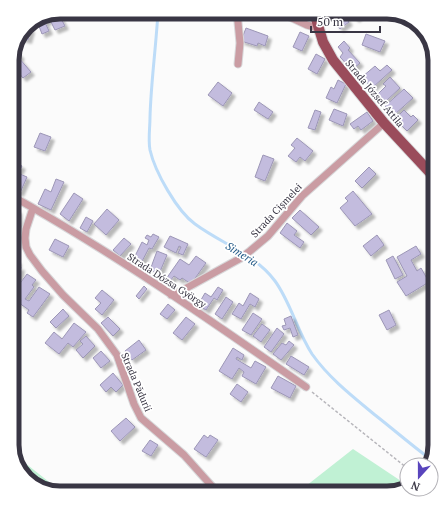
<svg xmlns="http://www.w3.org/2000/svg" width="447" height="505" font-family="'PT Serif',serif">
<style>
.green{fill:#c0f1d4}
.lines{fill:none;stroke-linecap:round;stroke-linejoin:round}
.stream{stroke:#bddcf8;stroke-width:3}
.building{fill:#c3bcde;stroke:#9c96b6;filter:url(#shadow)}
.street-casing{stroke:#d8d8da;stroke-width:9}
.primary-casing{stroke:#d8d8da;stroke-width:12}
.path{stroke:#b7b6bb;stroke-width:1.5;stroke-dasharray:3 2;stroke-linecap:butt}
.street{stroke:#ca9ca3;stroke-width:7}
.primary{stroke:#9a4c5b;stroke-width:10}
.labels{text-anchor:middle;stroke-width:3.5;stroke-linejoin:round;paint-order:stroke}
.street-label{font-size:10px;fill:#393644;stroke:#fff}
.water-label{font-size:11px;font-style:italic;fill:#245b88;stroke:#fff}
.rim{fill:none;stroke:#393644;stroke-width:5}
</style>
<defs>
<filter id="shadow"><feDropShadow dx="3.5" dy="3.5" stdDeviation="1" flood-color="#0004"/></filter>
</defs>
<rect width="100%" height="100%" fill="#fbfbfb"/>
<path class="green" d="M353 449 407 485V486L387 493H297Z
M15 455 63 493H60L22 474Z"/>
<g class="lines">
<path class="stream" d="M158 12C156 47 151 82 150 117 150 128 148 140 150 150 155 172 177 211 195 224 222 244 255 254 275 281 291 303 297 331 312 354 329 378 352 396 375 415 393 429 410 444 429 458"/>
</g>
<path class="building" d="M349 12H363L356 19Z
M58 13 65 26 55 30 50 20 45 22 43 18Z
M343 14 349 22 340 29 334 21Z
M43 18 49 31 42 34 37 21Z
M27 27 31 29 28 40 21 38Z
M246 28 268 36 265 46 258 43 257 46 241 41Z
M300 32 309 36 302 51 293 47Z
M366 34 385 41 380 52 362 45Z
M344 41 350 48 348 50 360 63 352 70 340 57 343 53 338 47Z
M15 50 21 56 19 58 31 72 23 78 12 65V57Z
M316 54 325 59 317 74 308 69Z
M387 65 392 70 372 88 362 77 375 66 380 71Z
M390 77 400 88 385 102 378 94 386 86 383 84Z
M338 80 346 84 337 103 326 98 331 87 334 89Z
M218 82 232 93 223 106 208 95Z
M404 89 413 98 394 115 385 106Z
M259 102 273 112 268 119 254 110Z
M334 109 347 114 343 126 329 120Z
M315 110 321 112 315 130 308 128Z
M404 110 411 117 413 115 418 120 407 131 395 119Z
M367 112 373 121 361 130 358 126 354 129 350 124Z
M40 133 51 137 45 151 34 147Z
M297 138 313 151 305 161 300 157 296 162 288 156 295 148 291 145Z
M263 155 274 159 265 181 255 177Z
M12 161 22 166 12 185Z
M369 167 376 174 362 188 355 181Z
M20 174 27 177 20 193 14 190Z
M56 179 64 182 51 210 38 204 45 189 51 192Z
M353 191 372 214 355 226 340 208 348 201 345 198Z
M74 193 83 199 69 221 60 214Z
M107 209 119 220 106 235 94 224Z
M12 210H18L20 234H12Z
M300 210 319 227 311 235 292 218Z
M86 217 93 221 87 232 80 228Z
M287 223 297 231 294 235 304 242 300 248 280 233Z
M153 234 159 237 152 249 149 248 139 267 129 261 132 254 135 256 142 242 147 245 149 240 145 238 147 235 151 237Z
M377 235 384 245 371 256 363 246Z
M435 235V249L433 250 427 240Z
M170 236 188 244 183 255 178 253 181 247 179 246 176 253 164 247Z
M124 238 131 244 120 256 113 250Z
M55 239 69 246 63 257 49 250Z
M416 246 421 254 411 260 417 271 421 268 429 282 406 296 397 282 407 276 397 257Z
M157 251 167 255 159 274 150 270Z
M196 256 206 263 191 284 182 278 180 280 174 276 170 281 166 279 180 259 189 265Z
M393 256 403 275 395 279 386 260Z
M12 260 18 261 17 267H21L19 280H12Z
M27 274 36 280 32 285 34 287 25 299 29 301 39 287 50 294 33 317 27 313 29 310 19 303 21 300 12 294Z
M144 286 147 289 139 299 136 296Z
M218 287 223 290 217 300 214 298 206 310 198 305 205 293 211 297Z
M102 290 114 300 102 315 95 309 101 303 95 298Z
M250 293 259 299 255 307 250 304 241 319 232 314 239 303 243 306Z
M226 297 233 302 222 319 215 314Z
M168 304 175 310 167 319 160 314Z
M63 309 69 316 56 328 50 322Z
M389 310 396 325 387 330 379 315Z
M253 313 262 319 251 335 242 330Z
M291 316 298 335 293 337 290 328 284 330 282 326 286 325 284 319Z
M108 317 120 329 113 336 101 323Z
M186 317 195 324 182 340 173 333Z
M74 323 86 332 73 347 68 343 59 354 45 343 54 332 62 339Z
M262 324 270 330 261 342 253 336Z
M277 328 284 334 271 352 264 347Z
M86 336 95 346 83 358 76 350 83 344 80 341Z
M139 340 146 350 132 360 125 351Z
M289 341 294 345 281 360 273 354 282 343 286 345Z
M233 348 244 355 242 360 237 357 236 359 251 368 255 361 266 367 256 384 242 376 244 372 239 368 232 379 219 371Z
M101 351 110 361 101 368 93 358Z
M291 356 309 367 304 375 286 364Z
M113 373 123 385 116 392 111 387 106 392 100 385Z
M278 376 296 386 290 398 271 388Z
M237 384 248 392 241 402 230 394Z
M126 418 135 427 120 441 111 431Z
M204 435 208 438 210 435 218 440 206 457 194 449Z
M150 440 158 445 151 456 142 451Z"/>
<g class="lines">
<defs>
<path id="street" d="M237 12 240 43 238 64
M279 12 307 25 318 28
M12 196C114 253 210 320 306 387
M33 208 26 229 25 238 26 247 30 255 42 271 63 295 98 329 117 355 134 404 141 418 184 455 218 493
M171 295 181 291 241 258 250 251 268 236 302 196 384 123"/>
<path id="primary" d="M314 12 323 42 333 60 384 123 435 178"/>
</defs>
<use href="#street" class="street-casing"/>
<use href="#primary" class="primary-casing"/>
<path class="path" d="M312 392 407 468"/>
<use href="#street" class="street"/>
<use href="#primary" class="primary"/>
</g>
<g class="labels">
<g class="street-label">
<text transform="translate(375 93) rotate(50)" y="4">Strada József Attila</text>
<text transform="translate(276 210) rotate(-47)" y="4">Strada Cișmelei</text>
<text transform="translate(167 280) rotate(33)" y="4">Strada Dózsa György</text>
<text transform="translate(137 382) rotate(67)" y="4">Strada Pădurii</text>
</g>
<g class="water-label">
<text transform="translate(242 254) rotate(32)" y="4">Simeria</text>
</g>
</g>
<path d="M0 0H447V505H0ZM60 19H387A41 41 0 0 1 428 60V445A41 41 0 0 1 387 486H60A41 41 0 0 1 19 445V60A41 41 0 0 1 60 19Z" fill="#fff" fill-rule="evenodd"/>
<path class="rim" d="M60 19H387A41 41 0 0 1 428 60V445A41 41 0 0 1 387 486H60A41 41 0 0 1 19 445V60A41 41 0 0 1 60 19Z"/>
<g transform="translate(419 477) rotate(201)"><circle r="19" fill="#ffffff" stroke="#b0afb4"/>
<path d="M0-3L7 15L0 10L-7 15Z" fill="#5945bd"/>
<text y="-6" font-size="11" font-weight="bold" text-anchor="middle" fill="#393644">N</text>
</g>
<path d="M311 26v6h69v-6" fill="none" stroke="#393644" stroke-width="2"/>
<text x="317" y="26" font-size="12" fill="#393644" stroke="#ffffff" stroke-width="3" paint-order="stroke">50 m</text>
</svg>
